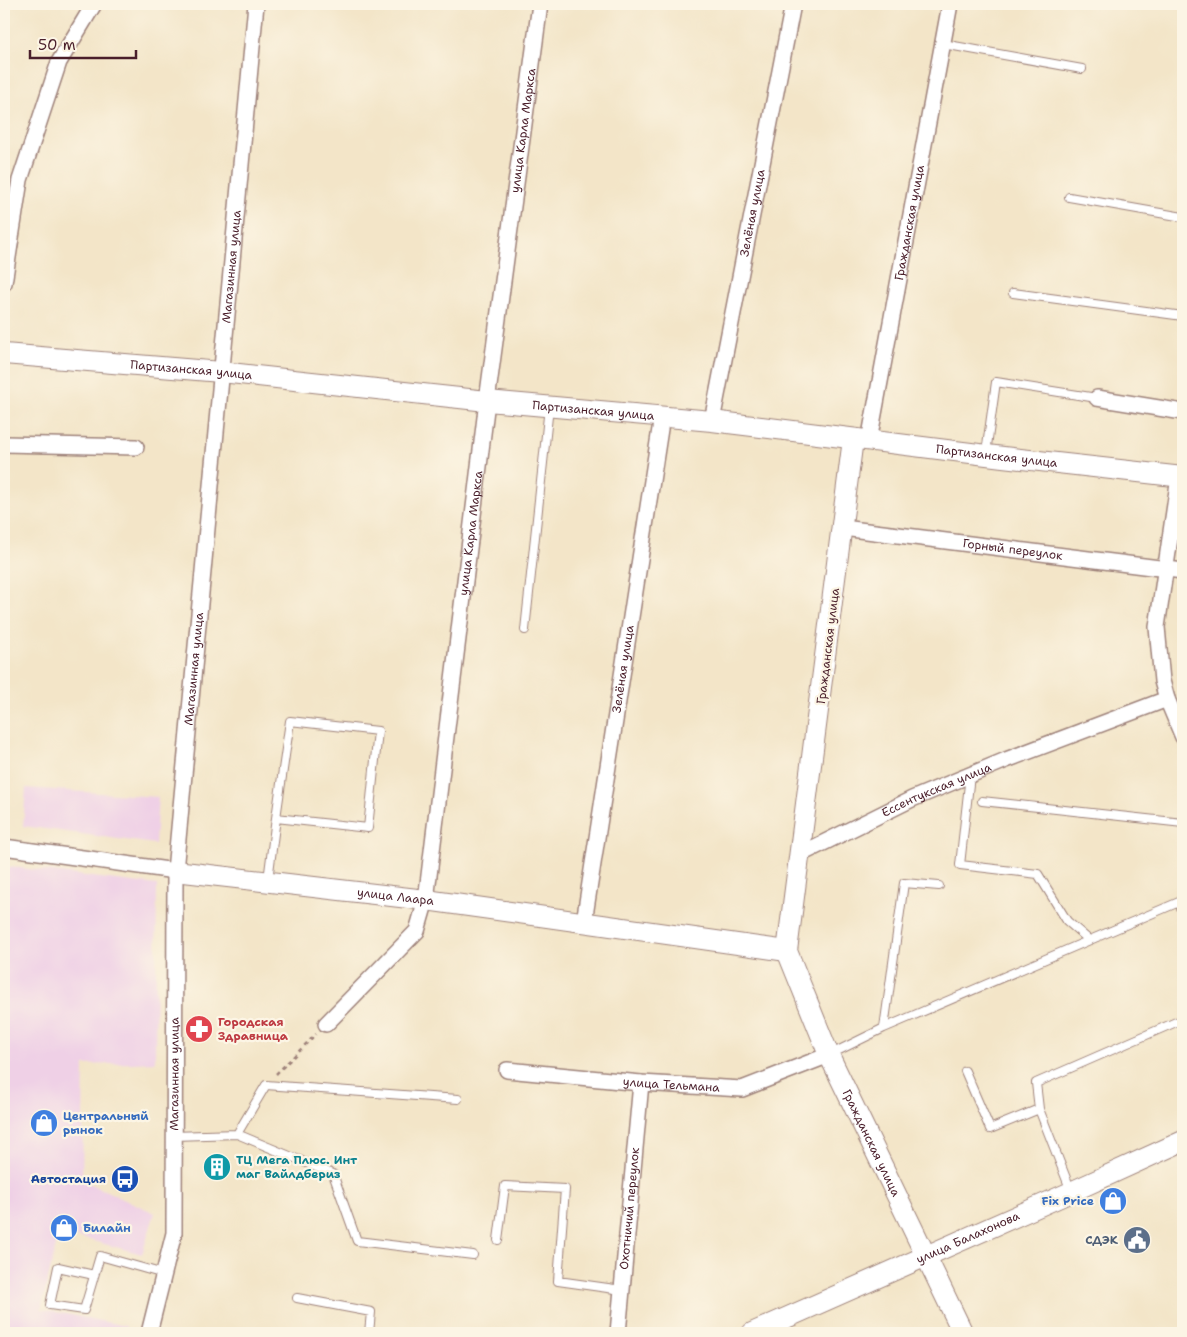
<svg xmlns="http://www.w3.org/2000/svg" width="1187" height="1337" font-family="'Shantell Sans',sans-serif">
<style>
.built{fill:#efd0e6}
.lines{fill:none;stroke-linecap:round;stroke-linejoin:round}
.lane-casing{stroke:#9e827a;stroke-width:10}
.street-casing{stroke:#9e827a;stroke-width:18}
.secondary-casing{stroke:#9e827a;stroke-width:22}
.path{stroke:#9e827a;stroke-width:2.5;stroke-dasharray:4 4;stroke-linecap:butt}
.lane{stroke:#fff;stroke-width:8}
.street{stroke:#fff;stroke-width:15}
.secondary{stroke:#fff;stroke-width:20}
.labels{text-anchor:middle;stroke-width:4.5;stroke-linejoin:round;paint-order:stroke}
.street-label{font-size:12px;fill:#4a1f2b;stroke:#fcf5e5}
.health-label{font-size:12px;font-weight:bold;fill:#be3a42;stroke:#fcf5e5;text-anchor:start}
.shop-label{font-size:12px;font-weight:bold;fill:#366cbe;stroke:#fcf5e5;text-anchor:start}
.culture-label{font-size:12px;font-weight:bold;fill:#0d838f;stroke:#fcf5e5;text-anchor:start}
.transit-label{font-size:12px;font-weight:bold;fill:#164399;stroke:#fcf5e5;text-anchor:end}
.service-label{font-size:12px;font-weight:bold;fill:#4e5e75;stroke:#fcf5e5;text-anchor:end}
</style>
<rect width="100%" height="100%" fill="#fcf5e5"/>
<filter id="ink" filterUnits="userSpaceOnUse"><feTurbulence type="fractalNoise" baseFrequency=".02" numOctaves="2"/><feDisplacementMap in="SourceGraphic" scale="10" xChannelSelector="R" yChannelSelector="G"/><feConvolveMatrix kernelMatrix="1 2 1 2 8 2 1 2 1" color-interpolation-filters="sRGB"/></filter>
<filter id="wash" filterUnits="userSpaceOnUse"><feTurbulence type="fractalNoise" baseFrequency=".0096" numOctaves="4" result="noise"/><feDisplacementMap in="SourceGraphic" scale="20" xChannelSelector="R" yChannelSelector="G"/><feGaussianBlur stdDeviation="1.12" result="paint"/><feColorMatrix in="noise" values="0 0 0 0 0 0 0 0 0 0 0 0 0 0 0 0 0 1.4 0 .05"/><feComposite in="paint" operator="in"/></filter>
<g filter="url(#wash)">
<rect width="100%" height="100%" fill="#f3e5c8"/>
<path class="built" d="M26 788 158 797 155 844 23 826Z
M4 866 157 885 155 1062 84 1065 82 1180 155 1213 142 1254 59 1232 41 1309 126 1326 125 1333H4Z"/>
</g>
<g filter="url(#ink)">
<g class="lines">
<defs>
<path id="lane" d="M943 44 1082 69
M1069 197 1183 217
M1013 293 1183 316
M986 453 996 382 1097 398
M525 630 549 407
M970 775 960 865 1038 874 1067 921 1089 940
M982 801 1183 823
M268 880 276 818 368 828 378 731 290 721 276 818
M884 1028 1179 902 1183 913
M829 1055 884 1028 904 883 939 886
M965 1071 990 1129 1039 1109 1071 1191
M1039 1109 1036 1083 1183 1019
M237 1134 266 1085 458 1099
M173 1136 237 1134 333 1174 357 1241 473 1255
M498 1240 505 1186 565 1189 558 1281 622 1290
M94 1275 58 1267 50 1305 84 1310 100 1256 164 1274
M297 1298 371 1312 369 1333"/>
<g id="street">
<path d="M4 283 20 180 59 62 94 4"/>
<path d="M1097 398 1183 412"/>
<path id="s1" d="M712 421 793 4"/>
<path id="s2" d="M869 441 950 4"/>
<path d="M4 444 136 447"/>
<path d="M1179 477 1157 627 1162 681 1167 699 1183 737"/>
<path id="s3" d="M843 528 1183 571"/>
<path d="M4 847 175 871"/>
<path id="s4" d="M801 854 912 799 1006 760 1167 699"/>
<path id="s5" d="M584 922 662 416"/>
<path id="s6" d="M326 1024 417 931 426 900 487 401 540 4"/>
<path id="s7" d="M507 1070 641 1083 742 1089 829 1055"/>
<path id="s8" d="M149 1333 174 1233 175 871 256 4"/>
<path id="s9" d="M618 1333 641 1083"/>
</g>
<g id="secondary">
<path id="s10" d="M4 354 221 372 487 401 712 421 1003 457 1183 477"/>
<path id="s11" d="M853 439 787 951 829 1055 963 1333"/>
<path id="s12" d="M175 871 426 900 787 951"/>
<path id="s13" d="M752 1333 1071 1192 1183 1141"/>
</g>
</defs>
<use href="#lane" class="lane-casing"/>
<use href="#street" class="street-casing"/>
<use href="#secondary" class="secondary-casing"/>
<path class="path" d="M276 1074 316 1034"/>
<use href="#lane" class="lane"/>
<use href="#street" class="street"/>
<use href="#secondary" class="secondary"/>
</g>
</g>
<defs>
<symbol id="pharmacy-disc" viewBox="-11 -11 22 22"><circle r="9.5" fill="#e0444e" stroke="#fcf5e5"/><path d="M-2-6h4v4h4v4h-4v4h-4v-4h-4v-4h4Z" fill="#fff"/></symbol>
<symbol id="shop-disc" viewBox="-11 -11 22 22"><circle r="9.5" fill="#3f7fe0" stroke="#fcf5e5"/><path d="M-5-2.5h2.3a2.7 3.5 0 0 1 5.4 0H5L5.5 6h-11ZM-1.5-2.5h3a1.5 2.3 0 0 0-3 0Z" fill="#fff"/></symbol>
<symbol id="building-disc" viewBox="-11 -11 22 22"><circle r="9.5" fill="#0f9aa8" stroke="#fcf5e5"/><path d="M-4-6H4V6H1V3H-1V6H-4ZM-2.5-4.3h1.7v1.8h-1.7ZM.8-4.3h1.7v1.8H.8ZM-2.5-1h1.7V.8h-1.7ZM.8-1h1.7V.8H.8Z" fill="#fff"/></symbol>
<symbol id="bus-disc" viewBox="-11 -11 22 22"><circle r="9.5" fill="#1a4fb4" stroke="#fcf5e5"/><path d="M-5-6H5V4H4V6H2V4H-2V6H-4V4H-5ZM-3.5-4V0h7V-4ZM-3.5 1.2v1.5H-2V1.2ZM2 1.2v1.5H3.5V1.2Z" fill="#fff"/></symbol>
<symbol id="civic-disc" viewBox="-11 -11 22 22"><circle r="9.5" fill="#5c6f8a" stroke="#fcf5e5"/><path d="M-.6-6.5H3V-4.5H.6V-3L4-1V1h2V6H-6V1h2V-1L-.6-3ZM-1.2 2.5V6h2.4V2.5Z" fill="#fff"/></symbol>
</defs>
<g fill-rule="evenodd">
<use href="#pharmacy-disc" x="183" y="1013" width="32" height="32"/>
<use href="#shop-disc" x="28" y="1107" width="32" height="32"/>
<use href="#building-disc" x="201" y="1151" width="32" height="32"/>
<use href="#bus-disc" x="109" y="1163" width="32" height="32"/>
<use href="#shop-disc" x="1097" y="1185" width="32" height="32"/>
<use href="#shop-disc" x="48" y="1212" width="32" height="32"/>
<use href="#civic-disc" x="1121" y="1224" width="32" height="32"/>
</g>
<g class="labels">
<g class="street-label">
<text dy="4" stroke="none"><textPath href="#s6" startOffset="938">улица Карла Маркса</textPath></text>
<text dy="4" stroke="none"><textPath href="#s1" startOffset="212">Зелёная улица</textPath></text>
<text dy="4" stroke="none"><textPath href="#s2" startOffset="222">Гражданская улица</textPath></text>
<text dy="4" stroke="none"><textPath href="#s8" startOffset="1072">Магазинная улица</textPath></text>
<text dy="4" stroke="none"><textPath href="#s10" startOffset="188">Партизанская улица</textPath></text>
<text dy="4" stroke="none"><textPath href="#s10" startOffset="592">Партизанская улица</textPath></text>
<text dy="4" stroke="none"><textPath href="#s10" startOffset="998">Партизанская улица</textPath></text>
<text dy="4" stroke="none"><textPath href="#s6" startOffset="532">улица Карла Маркса</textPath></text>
<text dy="4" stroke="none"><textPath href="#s3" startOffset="171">Горный переулок</textPath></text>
<text transform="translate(828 646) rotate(-83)" y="4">Гражданская улица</text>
<text dy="4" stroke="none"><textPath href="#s8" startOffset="668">Магазинная улица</textPath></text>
<text dy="4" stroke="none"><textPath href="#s5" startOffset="256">Зелёная улица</textPath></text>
<text dy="4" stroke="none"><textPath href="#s4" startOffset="150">Ессентукская улица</textPath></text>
<text dy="4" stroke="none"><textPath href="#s12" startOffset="222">улица Лаара</textPath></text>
<text dy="4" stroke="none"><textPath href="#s8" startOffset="262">Магазинная улица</textPath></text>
<text dy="4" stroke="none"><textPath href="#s7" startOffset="165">улица Тельмана</textPath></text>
<text dy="4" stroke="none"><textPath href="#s11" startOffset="726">Гражданская улица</textPath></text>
<text dy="4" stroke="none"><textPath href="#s9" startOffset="125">Охотничий переулок</textPath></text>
<text dy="4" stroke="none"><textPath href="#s13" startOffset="236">улица Балахонова</textPath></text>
</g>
<g class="health-label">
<text x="218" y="1026">Городская<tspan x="218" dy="14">Здравница</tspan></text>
</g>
<g class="shop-label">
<text x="63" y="1120">Центральный<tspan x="63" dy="14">рынок</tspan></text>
<text x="1094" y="1205" text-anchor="end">Fix Price</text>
<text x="83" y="1232">Билайн</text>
</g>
<g class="culture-label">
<text x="236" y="1164">ТЦ Мега Плюс. Инт<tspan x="236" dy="14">маг Вайлдбериз</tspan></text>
</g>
<g class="transit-label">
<text x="106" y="1183">Автостация</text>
</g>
<g class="service-label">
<text x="1118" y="1244">СДЭК</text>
</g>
</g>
<rect width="1187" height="1337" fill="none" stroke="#fcf5e5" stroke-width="20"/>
<path d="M30 50v8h106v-8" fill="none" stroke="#4a1f2b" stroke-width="2.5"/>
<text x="38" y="50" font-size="15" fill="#4a1f2b" stroke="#fcf5e5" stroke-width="4" paint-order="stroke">50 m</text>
</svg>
